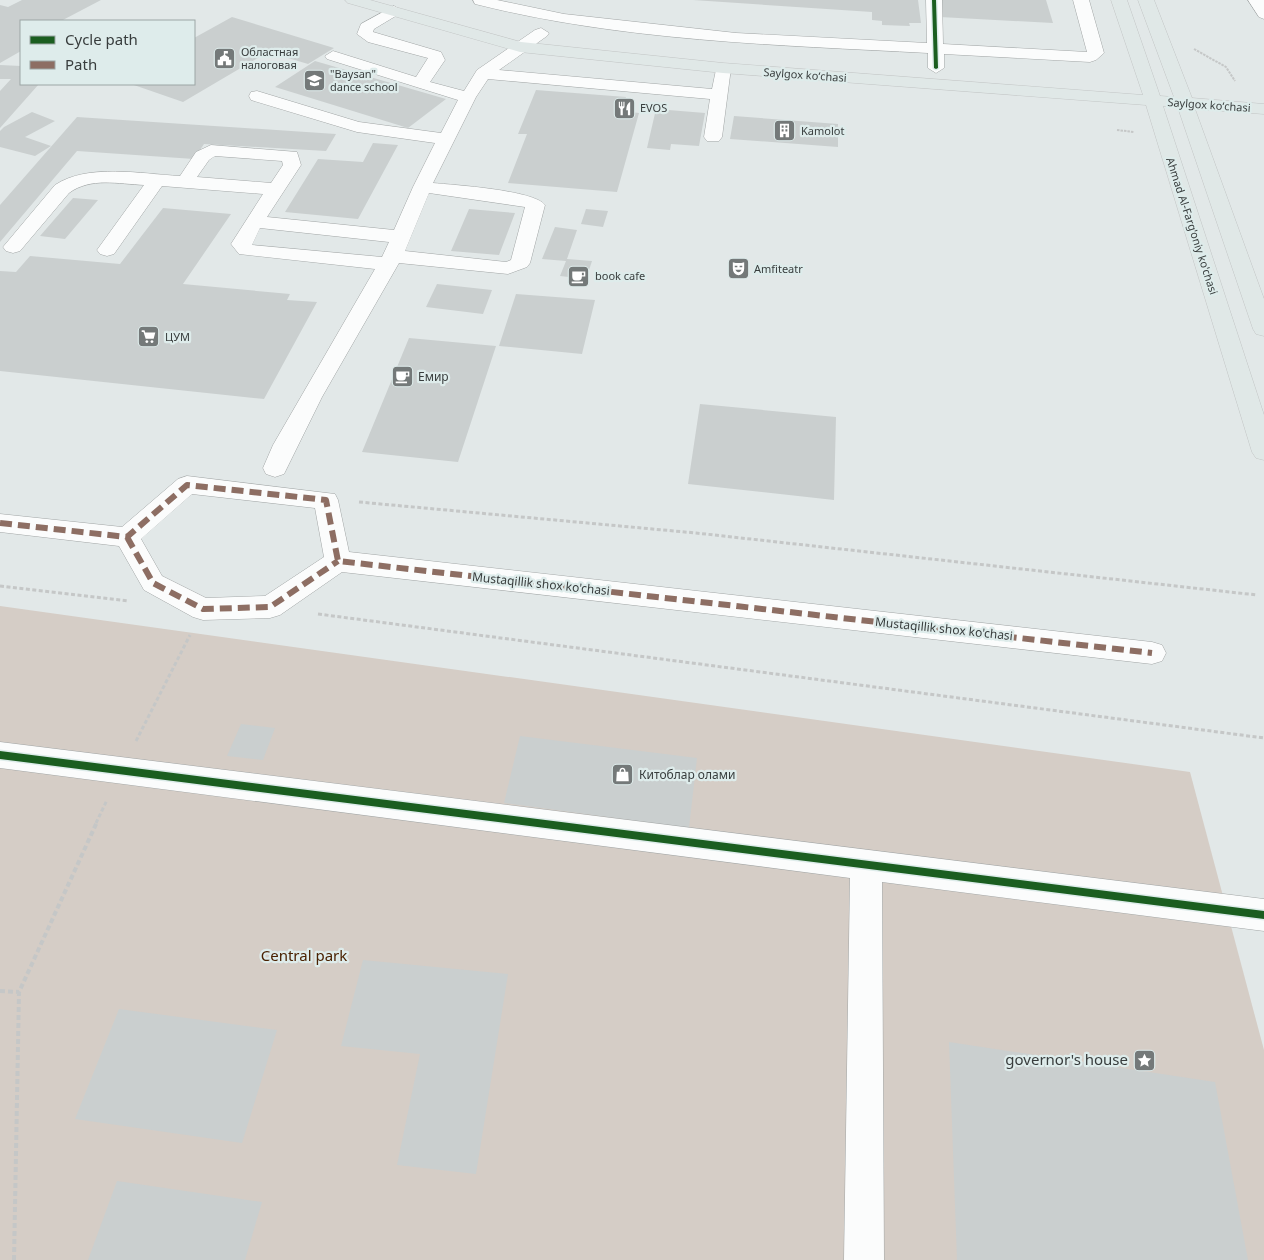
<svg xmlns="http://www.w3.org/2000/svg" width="1264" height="1260" font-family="'Noto Sans',sans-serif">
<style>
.green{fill:#d5cdc6}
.building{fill:#cacfcf}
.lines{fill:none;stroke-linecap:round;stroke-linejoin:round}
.minor-casing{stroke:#a1a5a5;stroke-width:1}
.major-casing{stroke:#c2c5c5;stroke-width:1}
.path-far2{stroke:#c5c7c7;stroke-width:2;stroke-dasharray:2.5 1;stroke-linecap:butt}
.path-far1{stroke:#c5c7c7;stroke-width:3;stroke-dasharray:4 2.5;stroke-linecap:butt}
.path{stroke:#c5c7c7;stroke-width:4;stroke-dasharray:5 3;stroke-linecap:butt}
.minor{fill:#fbfcfc;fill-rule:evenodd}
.major{fill:#e0e8e7;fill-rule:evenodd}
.quiet{stroke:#8d6e63;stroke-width:6;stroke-dasharray:12 6;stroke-linecap:butt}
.cycleway-casing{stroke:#deeceb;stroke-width:3}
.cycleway{fill:#1b5e20;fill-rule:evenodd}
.labels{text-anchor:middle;stroke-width:4.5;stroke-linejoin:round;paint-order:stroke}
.far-poi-label{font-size:11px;fill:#383d3d;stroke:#deeceb;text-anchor:start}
.far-street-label{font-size:11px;fill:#383d3d;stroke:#deeceb}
.poi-label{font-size:12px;fill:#383d3d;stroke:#deeceb;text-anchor:start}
.street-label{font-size:12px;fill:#383d3d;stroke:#deeceb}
.near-park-label{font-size:15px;fill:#4a2101;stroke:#deeceb}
.near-poi-label{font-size:15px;fill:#383d3d;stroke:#deeceb;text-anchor:end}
</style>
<rect width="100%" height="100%" fill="#e2e8e8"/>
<path class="green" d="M0 606 1190 772 1264 1050V1260H0Z"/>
<path class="building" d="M22 0H101L61 21H21V51L0 63V5L8 7Z
M693 0H918L921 23H909L910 26 882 25V21L872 20V12Z
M937 0H1046L1053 23 940 17Z
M232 17 334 48 308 64 268 52 183 102 131 84H194V38Z
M315 61 446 99 408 128 275 87Z
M0 65 21 66V84H39L0 128V91L11 79H0Z
M536 90 626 97 621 111 639 113 617 192 508 183 527 134H518Z
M656 109 705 113 699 146 671 144 670 150 647 148Z
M32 112 55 121 25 137 51 146 35 156 0 147V131L4 127Z
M734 116 838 124V147L730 139Z
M77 117 336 134 326 151 204 144 194 159 77 151 0 242V205Z
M373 143 398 145 358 219 285 212 318 159 363 162Z
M73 198 98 200 65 239 40 236Z
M163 208 231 214 183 284 290 294 287 300 317 302 264 399 0 371V271L16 272 30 256 120 264Z
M469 209 515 213 499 255 451 251Z
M586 209 608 211 603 227 581 224Z
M555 227 577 230 567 259 592 261 586 279 560 276 566 261 542 259Z
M437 284 492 290 483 314 426 307Z
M516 294 595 300 582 354 499 346Z
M409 338 496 346 458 462 362 452Z
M700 404 836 417 834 500 688 484Z
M241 724 275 728 263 760 227 756Z
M520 736 697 758 689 828 504 803Z
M363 960 508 974 476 1174 397 1165 420 1054 341 1046Z
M119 1009 277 1030 242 1143 75 1119Z
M949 1042 1215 1082 1248 1260H957Z
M117 1181 262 1202 245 1260H88Z"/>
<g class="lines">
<defs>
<path id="minor" d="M473 0H497L564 14 736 33 927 43 926 0H942L943 44 1087 52 1073 0H1089L1104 53 1096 60 1090 62 944 54V68L936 73 928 68V53C776 45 622 41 475 4Z
M1248 0H1264V19L1259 17Z
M394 6 402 11 399 14 374 29 373 32 441 52 445 60 430 82 464 91 477 70 535 30 541 28 549 33 547 36 499 70 712 89 717 65H729L731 68 722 137 719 141H707L704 137 710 99 488 79 476 97 433 183C454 185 534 190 545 205L530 263 527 267 508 274 399 263 322 397 284 474 275 477 266 474 263 468 273 445 375 269 239 254 231 244 263 194 162 186 114 254 107 256 100 254 97 250 144 185C118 184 91 177 69 193L20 251 13 253 6 251 3 247 55 185C88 163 142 174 180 176L196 152 211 145 297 152 301 165 267 217 394 230 413 187 435 143 357 132 251 100 249 96 251 92 257 91 359 122 441 133 458 100 327 59 325 56 333 51 416 77 428 58 368 42 357 34 361 24ZM215 156 282 161 283 165 271 183 197 177 209 160ZM429 193 525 207 511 260 506 262 405 251ZM260 228 389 242 382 257 252 245Z
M187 476 335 494 338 500 349 552 1152 642 1162 645 1166 653 1162 661 1152 664 342 572 280 615 270 618 203 620 193 617 144 590 119 546 0 532V514L122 527 178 479ZM192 494 315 508 324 557 265 596 206 598 162 576 141 539Z
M0 742 1264 899V931L882 882 884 1260H844L850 878 0 768Z"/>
<path id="major" d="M345 0H370L521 42 723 63 1143 95 1111 0H1127L1160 96 1174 97 1138 0H1154L1192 98 1264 104V114L1195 109 1264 299V336L1256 334 1253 329 1178 108 1163 106 1264 415V460L1256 458 1252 452 1146 105 723 73 520 52 348 3Z"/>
</defs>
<use href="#minor" class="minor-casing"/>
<use href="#major" class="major-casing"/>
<path class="path-far2" d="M1194 49 1226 67 1235 81
M1117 130 1134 132"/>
<path class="path-far1" d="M359 502 696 533 1257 595
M0 586 129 601
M318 614 1264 738
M136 741 190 635
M96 823 107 800"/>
<path class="path" d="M0 991 19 992
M14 1260 19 992 97 822"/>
<use href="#minor" class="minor"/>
<use href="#major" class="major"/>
<path class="quiet" d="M0 523 127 537 187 485 326 500 338 561 1152 653
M127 537 153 583 203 609 270 607 338 561"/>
<defs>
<path id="cycleway" d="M932 0H936L938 68 936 69 934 68Z
M0 751 1264 911V919L0 759Z"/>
</defs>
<use href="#cycleway" class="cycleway-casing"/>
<use href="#cycleway" class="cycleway"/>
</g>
<defs>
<symbol id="civic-square" viewBox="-11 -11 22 22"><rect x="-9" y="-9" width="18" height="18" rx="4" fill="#747979" stroke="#deeceb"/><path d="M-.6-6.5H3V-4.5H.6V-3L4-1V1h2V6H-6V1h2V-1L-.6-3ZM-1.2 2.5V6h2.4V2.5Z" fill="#fff"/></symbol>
<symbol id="school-square" viewBox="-11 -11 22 22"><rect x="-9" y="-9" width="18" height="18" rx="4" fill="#747979" stroke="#deeceb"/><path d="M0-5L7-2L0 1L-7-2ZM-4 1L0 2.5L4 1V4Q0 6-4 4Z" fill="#fff"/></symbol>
<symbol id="restaurant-square" viewBox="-11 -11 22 22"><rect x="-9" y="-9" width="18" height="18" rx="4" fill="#747979" stroke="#deeceb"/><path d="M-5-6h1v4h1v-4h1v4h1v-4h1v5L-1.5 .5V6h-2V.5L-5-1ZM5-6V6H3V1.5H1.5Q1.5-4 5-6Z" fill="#fff"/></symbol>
<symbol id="building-square" viewBox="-11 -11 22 22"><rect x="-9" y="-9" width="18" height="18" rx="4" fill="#747979" stroke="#deeceb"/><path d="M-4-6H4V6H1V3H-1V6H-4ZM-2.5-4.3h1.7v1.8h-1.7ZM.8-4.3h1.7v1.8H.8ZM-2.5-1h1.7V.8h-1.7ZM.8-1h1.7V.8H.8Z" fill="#fff"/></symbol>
<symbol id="theatre-square" viewBox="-11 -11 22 22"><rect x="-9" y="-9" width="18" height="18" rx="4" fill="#747979" stroke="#deeceb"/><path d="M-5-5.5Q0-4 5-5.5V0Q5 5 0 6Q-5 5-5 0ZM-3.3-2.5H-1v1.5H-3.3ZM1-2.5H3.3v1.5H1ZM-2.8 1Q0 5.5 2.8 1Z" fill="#fff"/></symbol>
<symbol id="cafe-square" viewBox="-11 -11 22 22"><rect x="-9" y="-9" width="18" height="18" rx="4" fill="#747979" stroke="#deeceb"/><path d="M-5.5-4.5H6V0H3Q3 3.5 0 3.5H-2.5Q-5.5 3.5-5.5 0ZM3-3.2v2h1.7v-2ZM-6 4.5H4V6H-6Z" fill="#fff"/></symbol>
<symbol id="supermarket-square" viewBox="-11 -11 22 22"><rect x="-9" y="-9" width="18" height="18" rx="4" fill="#747979" stroke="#deeceb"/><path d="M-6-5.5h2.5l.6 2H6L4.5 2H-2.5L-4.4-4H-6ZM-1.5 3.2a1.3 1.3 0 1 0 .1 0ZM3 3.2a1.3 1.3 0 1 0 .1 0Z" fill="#fff"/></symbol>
<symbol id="shop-square" viewBox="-11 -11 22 22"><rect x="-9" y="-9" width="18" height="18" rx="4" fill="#747979" stroke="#deeceb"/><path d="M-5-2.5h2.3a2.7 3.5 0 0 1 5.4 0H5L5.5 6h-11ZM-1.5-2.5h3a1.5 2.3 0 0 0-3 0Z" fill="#fff"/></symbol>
<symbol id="sight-square" viewBox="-11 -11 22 22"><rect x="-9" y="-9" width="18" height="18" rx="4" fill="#747979" stroke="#deeceb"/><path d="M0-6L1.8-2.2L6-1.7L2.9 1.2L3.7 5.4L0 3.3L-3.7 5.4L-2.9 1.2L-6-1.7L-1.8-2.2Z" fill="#fff"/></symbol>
</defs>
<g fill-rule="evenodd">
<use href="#civic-square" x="212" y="46" width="25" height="25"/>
<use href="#school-square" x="302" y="68" width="25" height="25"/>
<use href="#restaurant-square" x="612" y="96" width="25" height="25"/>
<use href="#building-square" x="772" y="118" width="25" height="25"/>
<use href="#theatre-square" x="726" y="256" width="25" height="25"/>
<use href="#cafe-square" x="566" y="264" width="25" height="25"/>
<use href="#supermarket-square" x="136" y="324" width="25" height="25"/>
<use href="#cafe-square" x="390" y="364" width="25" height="25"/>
<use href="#shop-square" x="610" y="762" width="25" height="25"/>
<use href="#sight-square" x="1132" y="1048" width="25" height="25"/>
</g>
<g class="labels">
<g class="far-poi-label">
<text x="241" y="56">Областная<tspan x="241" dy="13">налоговая</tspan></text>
<text x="330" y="78">"Baysan"<tspan x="330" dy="13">dance school</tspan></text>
<text x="640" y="112">EVOS</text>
<text x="801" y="135">Kamolot</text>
<text x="754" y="273">Amfiteatr</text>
<text x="595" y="280">book cafe</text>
<text x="165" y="341">ЦУМ</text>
</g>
<g class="far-street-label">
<text transform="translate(805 75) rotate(4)" y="4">Saylgox koʻchasi</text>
<text transform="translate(1209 105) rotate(4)" y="4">Saylgox koʻchasi</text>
<text transform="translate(1192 226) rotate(72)" y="4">Ahmad Al-Farg'oniy ko'chasi</text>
</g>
<g class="poi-label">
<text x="418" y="381">Емир</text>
<text x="639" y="779">Китоблар олами</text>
</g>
<g class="street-label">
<text transform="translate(541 584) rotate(6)" y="4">Mustaqillik shox ko'chasi</text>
<text transform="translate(944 629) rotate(6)" y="4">Mustaqillik shox ko'chasi</text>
</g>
<g class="near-park-label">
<text x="304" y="961">Central park</text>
</g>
<g class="near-poi-label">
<text x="1128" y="1065">governor's house</text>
</g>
</g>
<rect x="20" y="20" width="175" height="65" fill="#deeceb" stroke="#9ca6a5"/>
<rect x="30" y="36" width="25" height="8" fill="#1b5e20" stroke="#9ca6a5"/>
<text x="65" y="45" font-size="15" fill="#383d3d">Cycle path</text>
<rect x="30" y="61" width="25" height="8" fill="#8d6e63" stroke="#9ca6a5"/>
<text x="65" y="70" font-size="15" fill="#383d3d">Path</text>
</svg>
